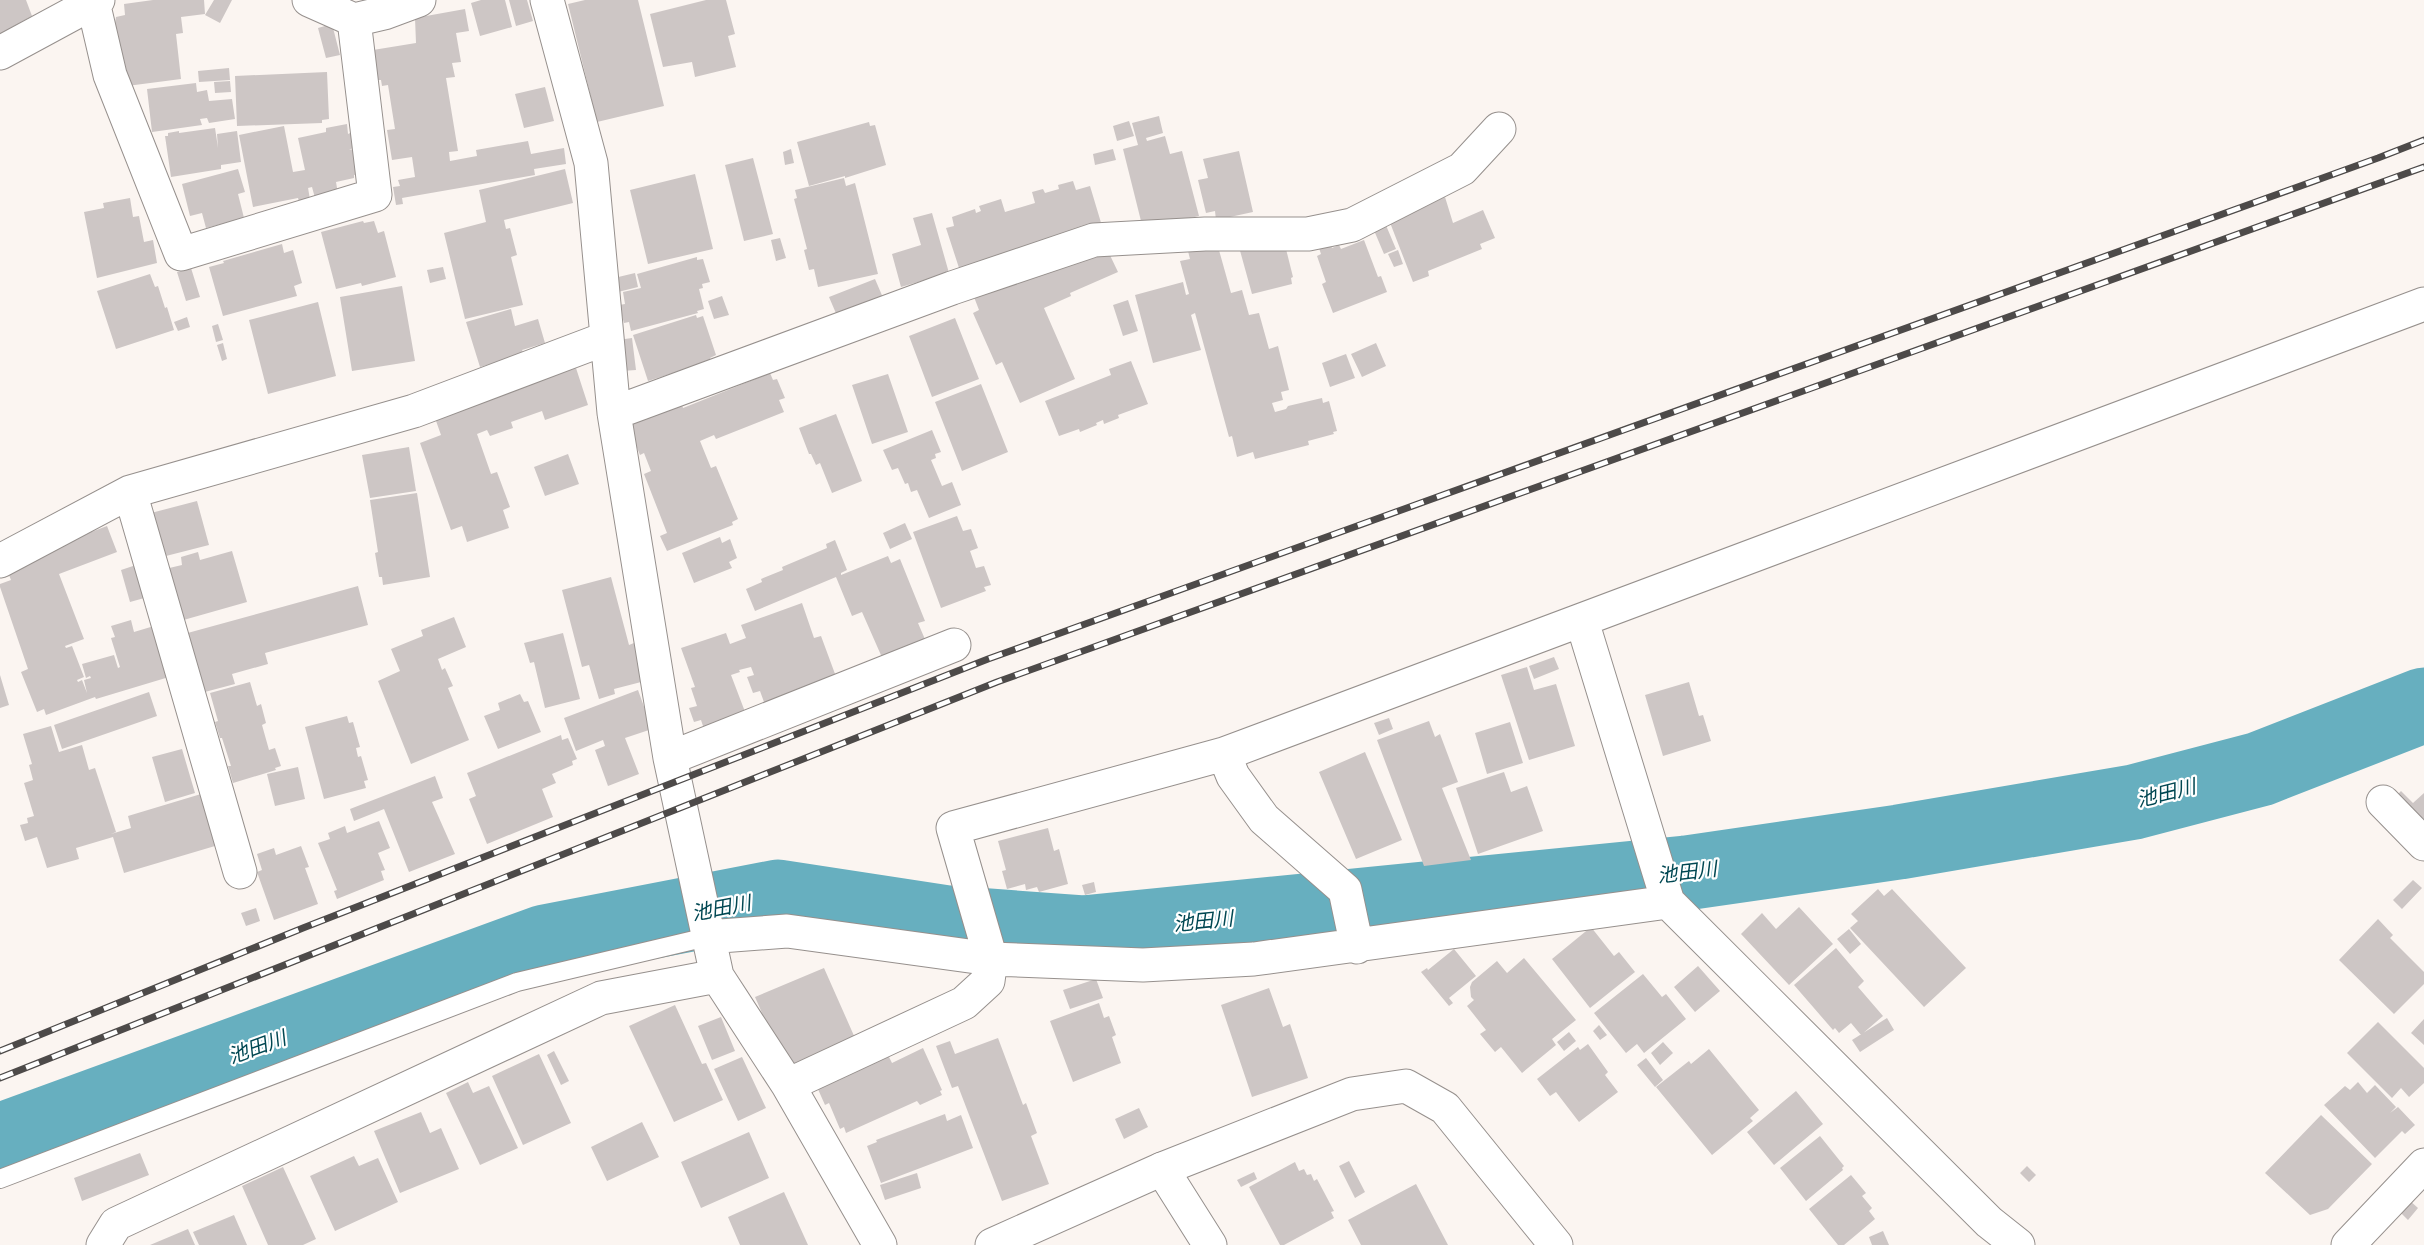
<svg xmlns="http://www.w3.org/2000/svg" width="2424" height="1245" font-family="Mulish,'Noto Sans JP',sans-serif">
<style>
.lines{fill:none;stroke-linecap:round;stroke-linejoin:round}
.river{stroke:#67afbf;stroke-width:75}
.building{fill:#cdc6c5}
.service-casing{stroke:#96908d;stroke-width:20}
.minor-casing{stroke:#96908d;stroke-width:35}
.tertiary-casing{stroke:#96908d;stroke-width:35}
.service{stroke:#fff;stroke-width:18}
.minor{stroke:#fff;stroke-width:33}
.tertiary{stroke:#fff;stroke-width:33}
.rail-casing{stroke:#4d4a49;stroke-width:7}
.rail{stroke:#fff;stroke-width:4.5;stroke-dasharray:14;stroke-linecap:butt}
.labels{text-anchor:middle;stroke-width:4.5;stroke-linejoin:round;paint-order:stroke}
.water-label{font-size:20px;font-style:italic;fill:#004752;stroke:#fff}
</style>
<rect width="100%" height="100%" fill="#fbf5f1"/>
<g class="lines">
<path class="river" d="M0 1141 545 942 778 897 948 923 1083 933 1686 873 1899 842 2134 802 2260 769 2424 705"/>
</g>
<path class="building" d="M0 0H26L32 16 0 34Z
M153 0H204L205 14 181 17 183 33 176 34 181 79 127 86 120 66 115 23 116 17 125 15 124 4Z
M214 0H232L220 23 205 15Z
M481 0H505L512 27 480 36 471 3Z
M509 0H527L533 21 516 26Z
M585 0H638L664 106 597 122 568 4Z
M706 0H726L735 34 728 36 736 67 695 77 692 62 663 67 650 14Z
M465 9 469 31 456 33 461 62 452 63 455 77 446 78 458 151 449 152 450 161 477 156 476 150 528 141 531 154 564 148 566 164 534 169 535 175 402 198 403 204 396 205 393 187 400 186 398 180 415 177 412 157 392 160 387 130 395 129 388 85 382 86 381 80H378L373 50 416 43 415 18Z
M332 24 340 55 326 58 318 28Z
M229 68 230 80 199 82 198 71Z
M327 72 329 119 322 120V123L237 126 235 76Z
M230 81 231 92 215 93 214 82Z
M196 83 197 92 207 90 209 101 232 99 235 119 209 123 207 118 200 119 202 125 152 132 147 89Z
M545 87 554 121 524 128 515 94Z
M1159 116 1163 133 1146 138 1147 141 1165 136 1170 154 1182 151 1199 216 1143 229 1123 149 1138 145 1132 123Z
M1129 121 1134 136 1117 141 1113 126Z
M869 122 870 126 875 125 886 165 845 178V176L809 186 797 142Z
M347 124 348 134 352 132 355 147 349 150 354 149 359 174 354 175V178L336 182 338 194 315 198 312 187 308 188 306 175 310 200 299 202 298 198 253 207 239 135 284 126 293 172 305 170 298 138 326 132V128Z
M215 128 218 148 217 134 237 131 241 162 221 165V169L171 177 165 136H168V133L179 131V133Z
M791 149 794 163 785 165 783 152Z
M1113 149 1116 160 1095 165 1093 154Z
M1239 151 1253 212 1216 220 1215 211 1206 213 1198 180 1208 178 1203 159Z
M753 158 773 234 744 241 725 165Z
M238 169 245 192 238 194 244 218 206 228 202 213 190 216 182 184Z
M565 169 573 203 504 220 506 229 510 228 517 255 511 257 523 305 465 319 444 233 486 222 479 190Z
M695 174 713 249 648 264 630 190Z
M844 178 846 186 855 183 878 274 818 287 814 269 809 270 804 250 807 249 794 199 797 198 795 190Z
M1073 181 1076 190 1090 186 1102 226 960 271 946 228 954 226 952 217 975 209 976 213 981 211 979 206 1001 199 1005 212 1035 203 1032 192 1043 189 1045 193 1059 189 1058 185Z
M1445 197 1453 223 1483 210 1495 238 1480 244 1482 249 1428 271 1429 276 1413 282 1389 220Z
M130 198 133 217 139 216 144 242 153 240 157 263 97 278 84 212 104 208 103 203Z
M932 213 949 273 901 287 892 254 921 245 913 218Z
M363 221 364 223 374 221 378 233 384 231 396 277 362 286 361 283 336 289 321 232Z
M1385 223 1396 249 1384 254 1373 228Z
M780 238 786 258 776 261 771 240Z
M1364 240 1378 277 1381 276 1387 292 1333 313 1322 284 1326 282 1317 256 1321 254 1319 248 1330 244 1332 248 1339 245 1341 249Z
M1263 241 1264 251 1285 245 1293 277 1291 278 1292 284 1252 294 1239 247Z
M1217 243 1231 293 1242 290 1249 315 1259 313 1269 349 1278 346 1289 390 1281 392 1283 400 1272 403 1275 412 1286 409 1288 406 1322 398 1323 403 1329 401 1337 431 1333 432 1334 434 1308 441 1309 445 1255 459 1253 452 1237 457 1232 436 1229 437 1195 313 1191 315 1201 350 1153 363 1135 295 1183 282 1186 295 1189 294 1180 261 1190 259 1187 247Z
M282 244 284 253 293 250 302 283 294 286 297 296 223 316 209 267 224 263 223 261Z
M1107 249 1118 272 1070 293 1071 296 1044 308 1075 379 1020 403 1002 362 996 365 973 313 979 310 974 297 995 287 996 291 1029 276Z
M1398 250 1403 264 1394 267 1388 254Z
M697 257V260L703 259 710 282 702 284 703 288 699 289 704 309 697 311 698 313 631 331 629 322 624 323 619 305 625 304 623 292 641 288 637 274Z
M443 267 446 279 430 283 427 270Z
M191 268 200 297 186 301 177 272Z
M635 273 638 287 614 293 610 279Z
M150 274 155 287 158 286 165 308 167 307 174 330 116 349 97 291Z
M875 279 884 300 838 318 829 297Z
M402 286 415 361 352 371 340 297Z
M722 296 729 315 714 319 708 301Z
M1128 300 1138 331 1123 336 1113 305Z
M318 302 336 376 268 394 249 320Z
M511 309 515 326 538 319 545 343 522 350 524 354 480 367 466 322Z
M696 315 697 318 703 316 716 355 710 358 711 361 648 381 633 335Z
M187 317 190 327 178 331 174 322Z
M955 318 979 379 932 397 909 336Z
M218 324 223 340 216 342 212 326Z
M632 338 636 370 622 371 618 340Z
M223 343 227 359 222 361 217 345Z
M1376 343 1386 366 1362 377 1351 354Z
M1346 354 1355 378 1330 387 1322 363Z
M1131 361 1148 404 1118 415 1119 418 1104 424 1103 420 1096 423 1097 425 1080 432 1079 429 1059 436 1045 401 1111 375 1109 369Z
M576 368 588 405 545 420 542 411 511 422 513 428 490 436 487 430 477 434 491 474 497 472 510 507 503 510 509 528 467 542 462 526 451 530 420 443 441 435 435 418Z
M770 373 773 380 777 379 785 398 779 400 784 412 716 439 714 435 700 441 711 468 716 466 738 519 732 522 733 525 667 551 660 536 667 533 644 474 651 471 644 453 640 455 628 426 682 405 683 408Z
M888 374 908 432 872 444 852 385Z
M981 384 1008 452 962 471 935 402Z
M836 414 862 481 832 493 820 463 816 465 811 454H809L799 428Z
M932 430 941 452 935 454 936 458 931 460 942 486 952 482 961 505 929 518 917 490 911 492 908 483 905 484 898 468 892 470 883 450Z
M409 447 416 491 370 498 362 455Z
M568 454 579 484 545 496 534 467Z
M417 493 430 577 383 585 382 577H379L375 553 378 552 370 500Z
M197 501 209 545 162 557 151 513Z
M957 516 963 531 971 529 978 548 970 551 976 568 984 566 991 585 984 587 986 591 941 608 913 532Z
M905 523 912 539 890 549 883 533Z
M107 526 117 552 59 574 84 639 65 646 66 648 72 646 84 677 77 680 78 682 82 680 87 693 84 680 91 678 90 676 86 678 82 664 114 655 118 668 120 667 111 638 115 637 111 626 131 620 134 632 154 626 169 677 96 699 95 697 46 715 44 709 37 712 21 672 28 669 0 587V584L11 580 5 565Z
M720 537 722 543 730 539 737 558 729 562 732 568 694 583 682 553Z
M835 540 847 570 841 573V575L888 556 891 563 900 559 925 621 918 623 927 644 884 662 862 612 852 616 836 577 755 611 746 589 762 582 761 579 783 570 782 567 827 548 826 544Z
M232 551 247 602 180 621 165 569 182 565 181 557 198 552 200 560Z
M139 564 148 597 130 602 121 570Z
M611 577 629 645 634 643 645 681 614 689 615 694 599 699 589 665 582 667 562 590Z
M358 586 368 625 265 653 268 664 232 674 235 684 201 693 184 634Z
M802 603 814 638 821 636 838 682 768 713 760 691 753 693 747 677 754 675 751 667 739 670 740 672 731 675 747 717 705 732 701 720 694 722 689 708 697 706 691 688 695 687 681 648 726 633 730 644 746 638 741 625Z
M454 617 466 647 438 659 442 670 445 668 453 686 448 688 469 740 411 764 378 681 400 671 391 649 423 636 421 630Z
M563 633 580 699 545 708 534 662 530 663 524 643Z
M1554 657 1559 669 1534 679 1529 666Z
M1527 667 1534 690 1556 684 1575 746 1529 760 1501 675Z
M0 675 9 705 0 708Z
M250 682 257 706 261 704 266 723 262 725 269 750 275 748 281 766 275 768 276 770 233 783 228 766H231L222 738H220L215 722 218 721 210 693Z
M1689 682 1699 716 1703 715 1711 741 1663 756 1645 695Z
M638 690 652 729 625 738 639 774 608 786 595 750 605 746 603 740 576 751 564 718Z
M149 692 157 716 62 749 54 725Z
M520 694 524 702 528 701 541 732 498 749 484 716 500 710 498 703Z
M347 716 349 723 353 722 360 747 356 748 358 757 361 756 368 780 364 781 366 788 324 799 305 727Z
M1389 718 1393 729 1379 735 1374 723Z
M1429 721 1435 737 1440 734 1458 782 1442 788 1471 860 1424 866 1377 740Z
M1510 722 1523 763 1487 774 1475 733Z
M51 726 59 752 82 745 89 770 95 768 116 832 111 834 131 828 128 816 201 794 215 846 124 873 113 837 76 848 79 859 47 868 37 837 25 841 20 825 28 823 27 818 34 816 24 783 33 780 29 765 32 764 23 734Z
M561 735 562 740 568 738 577 759 572 761 573 765 552 774 556 783 542 789 553 817 487 844 469 799 476 796 467 773Z
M182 749 195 793 165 802 152 757Z
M1365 752 1402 840 1356 859 1319 772Z
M298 767 305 799 275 806 267 774Z
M1504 772 1511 792 1527 786 1543 831 1478 854 1456 788Z
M435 776 443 798 432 802 455 854 409 872 384 809 354 821 350 809Z
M2401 791 2413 803 2424 793V826L2395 797Z
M379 821 390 848 378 853 385 870 381 871 384 880 337 899 334 891 337 890 318 843 330 839 328 833 345 826 347 833Z
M1048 828 1054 851 1059 849 1068 884 1039 892 1037 887 1026 890 1025 884 1007 889 1002 871 1006 870 998 841Z
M301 846 309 867 305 868 318 904 274 920 257 872 262 870 257 854 274 848 276 855Z
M2413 880 2422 888 2402 909 2393 900Z
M1094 882 1096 892 1085 895 1082 885Z
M1878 889 1884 896 1892 889 1966 968 1924 1007 1850 928 1858 921 1851 914Z
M1799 907 1833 944 1789 985 1741 934 1762 913 1776 929Z
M256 908 260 921 246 926 241 913Z
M2378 919 2393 935 2390 938 2424 972V984L2394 1014 2339 960Z
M1591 927 1614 956 1619 952 1635 972 1590 1008 1552 959Z
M1849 929 1861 944 1850 954 1837 939Z
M1836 948 1864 981 1858 987 1883 1016 1861 1035 1851 1023 1839 1033 1835 1028 1833 1030 1794 985Z
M1454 949 1476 976 1449 998 1453 1003 1449 1006 1421 972 1427 968 1428 970Z
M1524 958 1576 1020 1552 1039 1556 1045 1522 1073 1501 1047 1495 1052 1480 1034 1486 1030 1467 1006 1474 1000 1471 997 1470 987 1472 982 1497 961 1507 973Z
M1698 966 1720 991 1695 1012 1674 987Z
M824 968 855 1038 786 1068 755 997Z
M1643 974 1662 997 1666 994 1686 1019 1644 1053 1637 1044 1626 1053 1594 1013Z
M1096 979 1103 998 1070 1009 1063 990Z
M1269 988 1283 1027 1290 1024 1308 1078 1252 1097 1221 1005Z
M1099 1003 1104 1018 1109 1016 1116 1035 1112 1037 1121 1063 1073 1082 1050 1021Z
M675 1005 702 1064 706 1063 723 1100 674 1122 629 1026Z
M721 1017 735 1051 712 1060 698 1026Z
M1887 1018 1894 1030 1860 1052 1852 1040Z
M2424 1019V1045L2411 1033Z
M2378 1022 2424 1068V1083L2409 1097 2401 1088 2392 1098 2347 1053Z
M1599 1025 1607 1035 1600 1040 1593 1031Z
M1569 1032 1576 1041 1564 1051 1557 1042Z
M998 1038 1023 1105 1026 1103 1037 1133 1031 1136 1049 1184 1002 1201 958 1086 952 1088 936 1046 950 1041 955 1054Z
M1663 1042 1673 1053 1660 1065 1651 1053Z
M1588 1044 1608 1072 1605 1075 1618 1092 1579 1122 1556 1092 1550 1096 1537 1079 1578 1047 1580 1050Z
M923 1048 942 1090 940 1091 942 1095 920 1105 917 1101 846 1133 844 1127 840 1129 829 1103 825 1105 817 1087 888 1055 892 1063Z
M1709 1049 1759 1110 1750 1118 1753 1121 1712 1155 1656 1087 1689 1061 1691 1064Z
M554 1051 569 1081 561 1085 547 1055Z
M539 1054 571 1123 523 1145 492 1076Z
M742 1057 766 1108 738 1121 714 1069Z
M1646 1058 1663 1080 1655 1087 1637 1065Z
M468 1082 473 1093 489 1086 518 1148 480 1165 446 1093Z
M2358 1082 2367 1093 2375 1085 2396 1107 2390 1113 2398 1107 2415 1125 2405 1134 2402 1131 2375 1158 2324 1105 2345 1086 2350 1090Z
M1796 1091 1823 1124 1774 1165 1747 1132Z
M1139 1108 1148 1127 1124 1139 1115 1119Z
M421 1112 430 1133 441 1128 459 1169 400 1193 374 1131Z
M945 1114 947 1121 961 1115 973 1148 881 1183 867 1146 877 1142 876 1140Z
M2321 1115 2372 1164 2328 1209 2310 1215 2265 1173Z
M642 1122 659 1157 607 1181 591 1147Z
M749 1132 769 1178 701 1208 681 1162Z
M1820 1136 1844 1166 1842 1168 1843 1170 1806 1201 1780 1168Z
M140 1153 149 1175 82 1201 74 1178Z
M354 1156 359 1166 378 1158 398 1202 335 1231 310 1176Z
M1349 1161 1365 1192 1355 1198 1339 1166Z
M1295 1162 1299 1171 1304 1169 1307 1175 1311 1174 1314 1181 1317 1179 1334 1211 1331 1212 1334 1218 1284 1245H1280L1249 1187Z
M2027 1166 2036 1175 2029 1182 2020 1173Z
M283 1167 316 1239 303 1245H268L242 1186Z
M1254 1172 1257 1179 1241 1187 1237 1180Z
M917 1173 921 1188 885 1200 880 1185Z
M1851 1175 1866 1193 1862 1196 1872 1208 1869 1211 1875 1219 1844 1245H1838L1809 1209Z
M1416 1184 1448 1245H1361L1348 1220Z
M784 1192 808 1245H740L728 1217Z
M2409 1200 2418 1208 2408 1220 2399 1211Z
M234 1215 247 1245H199L193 1232Z
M188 1229 195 1245H150Z
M1883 1231 1889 1245H1872L1869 1237Z"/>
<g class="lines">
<defs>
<path id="service" d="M0 1179 517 982 707 937"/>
<path id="minor" d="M309 0 354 20 384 13 419 0
M547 0 591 163 614 413 670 758 717 976 788 1085 880 1245
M93 2 110 75 181 254 375 195 354 20
M0 53 98 0
M614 413 952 288 1094 240 1205 234H1308L1352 225 1462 169 1499 129
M130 492 240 872
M0 561 130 492 414 411 607 338
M1582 621 1668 902 1989 1222 2018 1245
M1224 754 1233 776 1264 819 1345 890 1357 947
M670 758 954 645
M2383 802 2424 844
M707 937 787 931 991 959 1143 965 1254 959 1668 902
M788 1085 964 1003 988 981 991 959 953 828 1224 754 2424 304
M1162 1169 1210 1245
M103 1245 116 1224 601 998 717 976
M2348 1245 2424 1165"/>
<path id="tertiary" d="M992 1245 1162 1169 1352 1094 1406 1086 1445 1108 1556 1245"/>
</defs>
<use href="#service" class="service-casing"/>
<use href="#minor" class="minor-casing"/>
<use href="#tertiary" class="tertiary-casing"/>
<use href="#service" class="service"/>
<use href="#minor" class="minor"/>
<use href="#tertiary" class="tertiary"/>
<defs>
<path id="rail" d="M0 1051 303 928 988 659 2378 158 2424 140
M0 1078 997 682 2424 167"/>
</defs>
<use href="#rail" class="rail-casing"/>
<use href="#rail" class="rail"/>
</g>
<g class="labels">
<g class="water-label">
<text transform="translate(2166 793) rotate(-14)" y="7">池田川</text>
<text transform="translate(1687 872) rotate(-7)" y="7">池田川</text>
<text transform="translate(721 908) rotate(-11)" y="7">池田川</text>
<text transform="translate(1203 921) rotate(-6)" y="7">池田川</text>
<text transform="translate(257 1047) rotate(-20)" y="7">池田川</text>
</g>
</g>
</svg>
